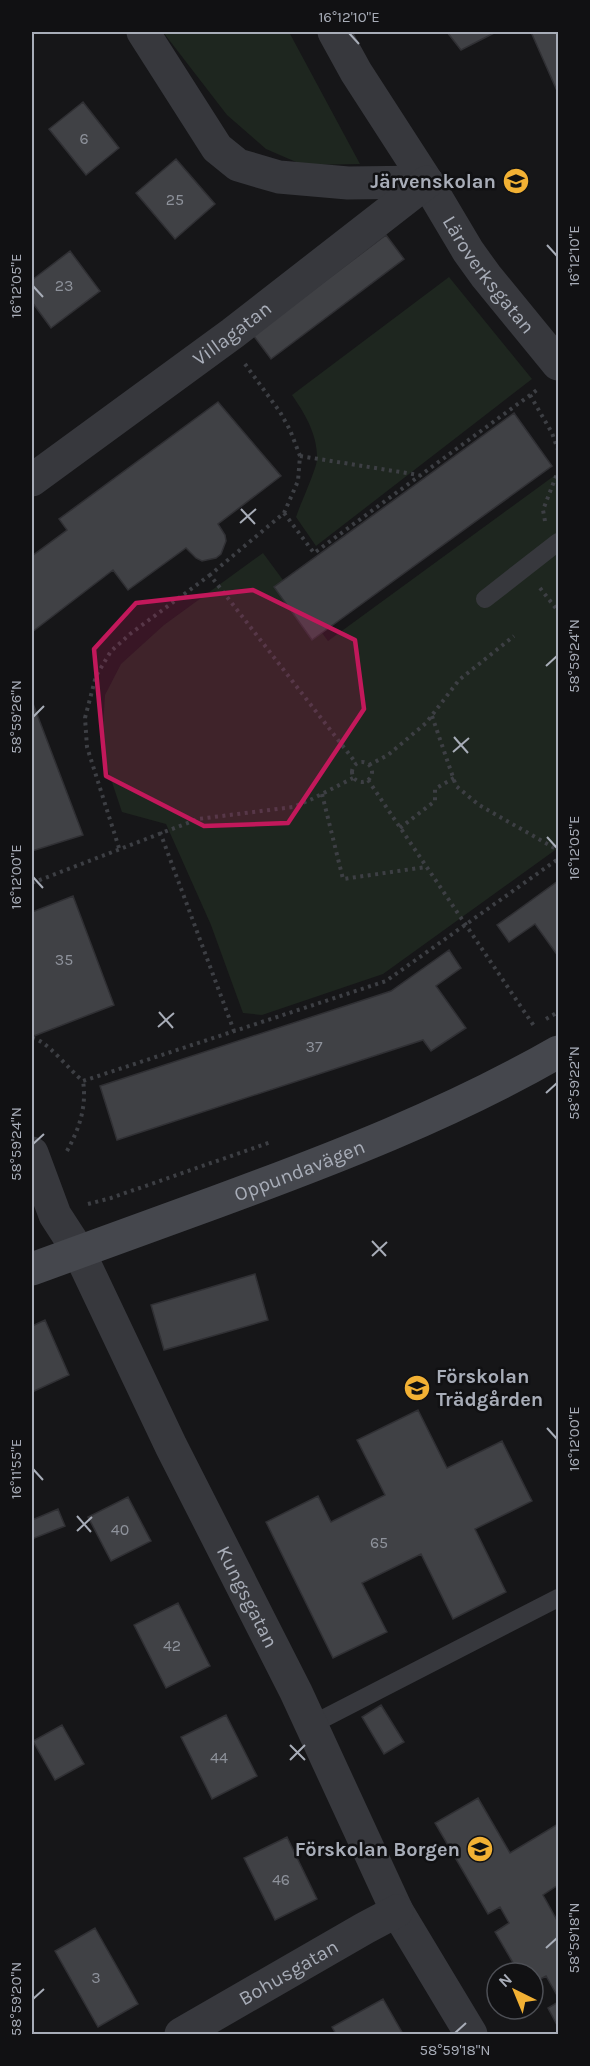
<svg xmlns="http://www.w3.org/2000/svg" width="590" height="2066" font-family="Karla,sans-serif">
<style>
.green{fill:#1e261f}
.building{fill:#404145;stroke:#303034;stroke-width:1.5}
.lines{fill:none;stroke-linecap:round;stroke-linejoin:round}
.path{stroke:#3d3f44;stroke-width:4;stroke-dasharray:3 4.5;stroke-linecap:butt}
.lane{stroke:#37383d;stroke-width:18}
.street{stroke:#37383d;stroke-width:33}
.secondary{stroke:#45474d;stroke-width:33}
.marked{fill:#c2185b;fill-opacity:0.2;stroke:#c2185b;stroke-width:4.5;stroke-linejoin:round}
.ticks{fill:none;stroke:#a8adb8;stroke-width:2}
.labels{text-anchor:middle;stroke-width:5;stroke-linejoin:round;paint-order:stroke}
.number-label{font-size:16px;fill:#8e929b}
.poi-label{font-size:20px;font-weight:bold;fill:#a8adb8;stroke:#111113;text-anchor:end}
.street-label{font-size:20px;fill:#a8adb8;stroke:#111113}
.neatline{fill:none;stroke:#a8adb8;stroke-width:2}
.ticks-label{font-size:15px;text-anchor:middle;fill:#a8adb8}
</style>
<rect width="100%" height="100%" fill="#161618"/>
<path class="green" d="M163 32H289L360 164 303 165 266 149 227 115Z
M449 277 532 379 316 546 296 517C300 505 316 470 317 460 318 435 305 414 292 395Z
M558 473V848L383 974 262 1015 243 1013 211 925 166 824 122 812 106 764 103 728 105 695 121 664 164 625 263 553 328 641Z"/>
<path class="building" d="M447 32H496L461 50Z
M531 32H558V93Z
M83 102 119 148 86 175 49 129Z
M176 159 215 204 175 239 136 193Z
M386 235 404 259 271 359 253 335Z
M70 251 100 291 51 328 32 302V280Z
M218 402 281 476 218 524 225 535 226 541 221 554 216 558 202 561 196 558 186 548 128 590 113 570 32 632V556L67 530 59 519Z
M514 413 552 466 312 640 274 587Z
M32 701 83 835 32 851Z
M558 881V956L535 924 509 942 497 925Z
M73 896 114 1005 34 1036 32 1031V912Z
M449 950 461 968 436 986 466 1028 431 1051 423 1040 117 1140 100 1086 391 991Z
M255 1274 268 1320 164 1350 151 1305Z
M45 1320 69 1375 32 1392V1326Z
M418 1410 447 1468 502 1441 532 1501 475 1529 506 1592 453 1619 421 1554 362 1583 387 1632 333 1658 266 1522 318 1496 331 1522 385 1495 357 1440Z
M128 1497 151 1541 111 1561 88 1517Z
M58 1509 65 1526 32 1539V1520Z
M178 1603 210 1666 166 1688 134 1625Z
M381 1705 404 1742 384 1754 362 1717Z
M226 1715 257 1776 212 1799 181 1737Z
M62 1725 84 1764 55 1780 33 1741Z
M478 1798 510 1853 558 1824V1885L543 1895 558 1922V1997L546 1976 533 1983V1973H519L495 1932 509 1923 500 1907 488 1914 435 1823Z
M287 1837 317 1899 275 1920 244 1858Z
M95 1928 138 2004 98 2027 55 1951Z
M383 1999 403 2034H336L332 2027Z
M558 2002V2027L548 2008Z"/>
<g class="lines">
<path class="path" d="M245 364 280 412 290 430 300 456 298 481 284 513 210 575 356 763
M530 395 552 433 558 450
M300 456 419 475
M284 513 314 553 537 390
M545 521 543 510 558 471
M540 588 558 611
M432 716 456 786 479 805 558 850
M352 772a10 10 0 1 1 20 0a10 10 0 1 1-20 0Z
M369 765 388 755 426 723 459 680 514 636
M368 780 534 1026
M322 794 343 879 426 867
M400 828 435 801V789L454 778
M160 832 234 1031
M119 848 87 747 85 718 96 676 111 651 130 634 210 575
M32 883 198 819 293 807 312 799 353 778
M546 1019 558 1012
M32 1038C47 1040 69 1070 83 1081L386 981 558 859
M67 1151C79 1129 87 1107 83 1081
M88 1204 111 1198 271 1142"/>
<path class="lane" d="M485 599 558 542
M311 1725 558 1598"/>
<g class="street">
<path d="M143 32 217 148 238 165 279 177 348 183 427 182"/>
<path id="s1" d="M334 32 356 72 427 182 468 251 486 276 558 364"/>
<path id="s2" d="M32 480 233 333 427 182"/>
<path id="s3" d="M32 1153 55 1215 79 1252 171 1446 296 1692 397 1911 471 2034"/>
<path id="s4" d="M181 2034 365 1928 397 1911"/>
</g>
<path class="secondary" id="s5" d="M32 1269C93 1247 154 1224 216 1202 333 1159 450 1114 558 1052"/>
</g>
<path class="marked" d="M253 590 355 640 364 709 288 823 204 826 106 776 94 649 136 603Z"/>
<path class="ticks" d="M349 33 359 44M547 245 557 256M33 286 43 297M241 509 255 524M240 523 256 509M546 666 557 656M33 717 44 706M454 737 468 753M453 752 469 738M547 837 557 848M33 877 43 888M159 1012 173 1028M158 1027 174 1013M546 1093 557 1083M33 1144 44 1134M372 1241 386 1256M372 1256 387 1242M547 1428 557 1439M33 1469 43 1480M77 1516 91 1532M77 1531 92 1517M290 1745 305 1760M290 1760 305 1745M546 1948 557 1938M33 1999 44 1989M455 2033 466 2023"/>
<defs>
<symbol id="school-disc" viewBox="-11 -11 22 22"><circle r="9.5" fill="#f2b134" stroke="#111113"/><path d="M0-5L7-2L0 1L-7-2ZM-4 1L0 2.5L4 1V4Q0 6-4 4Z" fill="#111"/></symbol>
</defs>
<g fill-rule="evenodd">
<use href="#school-disc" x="501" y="166" width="30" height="30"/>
<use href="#school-disc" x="402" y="1373" width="30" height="30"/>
<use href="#school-disc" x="465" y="1834" width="30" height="30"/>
</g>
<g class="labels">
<g class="number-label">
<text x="84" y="144">6</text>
<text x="175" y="205">25</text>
<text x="64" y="291">23</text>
<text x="64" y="965">35</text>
<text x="314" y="1052">37</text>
<text x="120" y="1535">40</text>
<text x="379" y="1548">65</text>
<text x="172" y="1651">42</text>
<text x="219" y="1763">44</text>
<text x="281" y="1885">46</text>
<text x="96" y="1983">3</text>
</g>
<g class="poi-label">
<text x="496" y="188">Järvenskolan</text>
<text x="436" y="1383" text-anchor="start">Förskolan<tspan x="436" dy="23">Trädgården</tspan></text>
<text x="460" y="1856">Förskolan Borgen</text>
</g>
<g class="street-label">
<text dy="7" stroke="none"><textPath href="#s1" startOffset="288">Läroverksgatan</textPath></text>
<text dy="7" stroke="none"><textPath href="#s2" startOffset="248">Villagatan</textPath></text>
<text dy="7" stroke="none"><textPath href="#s5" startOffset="285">Oppundavägen</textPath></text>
<text dy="7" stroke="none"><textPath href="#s3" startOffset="494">Kungsgatan</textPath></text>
<text dy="7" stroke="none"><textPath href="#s4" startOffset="124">Bohusgatan</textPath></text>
</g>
</g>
<rect width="590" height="2066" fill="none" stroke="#111113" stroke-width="66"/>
<g transform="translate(515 1991) rotate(317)"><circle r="28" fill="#111113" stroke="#4d4f55" stroke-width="1.5"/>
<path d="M0-4.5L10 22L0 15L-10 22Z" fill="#f2b134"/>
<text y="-9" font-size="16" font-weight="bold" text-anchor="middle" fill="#a8adb8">N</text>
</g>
<rect x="33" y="33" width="524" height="2000" class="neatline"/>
<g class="ticks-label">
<text x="349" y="22">16°12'10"E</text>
<text transform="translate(574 256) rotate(-90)" y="5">16°12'10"E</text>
<text transform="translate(16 286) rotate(-90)" y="5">16°12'05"E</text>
<text transform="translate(574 656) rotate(-90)" y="5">58°59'24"N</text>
<text transform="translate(16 717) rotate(-90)" y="5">58°59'26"N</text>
<text transform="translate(574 848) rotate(-90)" y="5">16°12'05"E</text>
<text transform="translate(16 877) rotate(-90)" y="5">16°12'00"E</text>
<text transform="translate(574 1083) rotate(-90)" y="5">58°59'22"N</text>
<text transform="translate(16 1144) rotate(-90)" y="5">58°59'24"N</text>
<text transform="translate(574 1439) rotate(-90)" y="5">16°12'00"E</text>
<text transform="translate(16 1469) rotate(-90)" y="5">16°11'55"E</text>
<text transform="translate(574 1938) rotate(-90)" y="5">58°59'18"N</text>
<text transform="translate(16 1999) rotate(-90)" y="5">58°59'20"N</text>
<text x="455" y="2055">58°59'18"N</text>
</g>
</svg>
